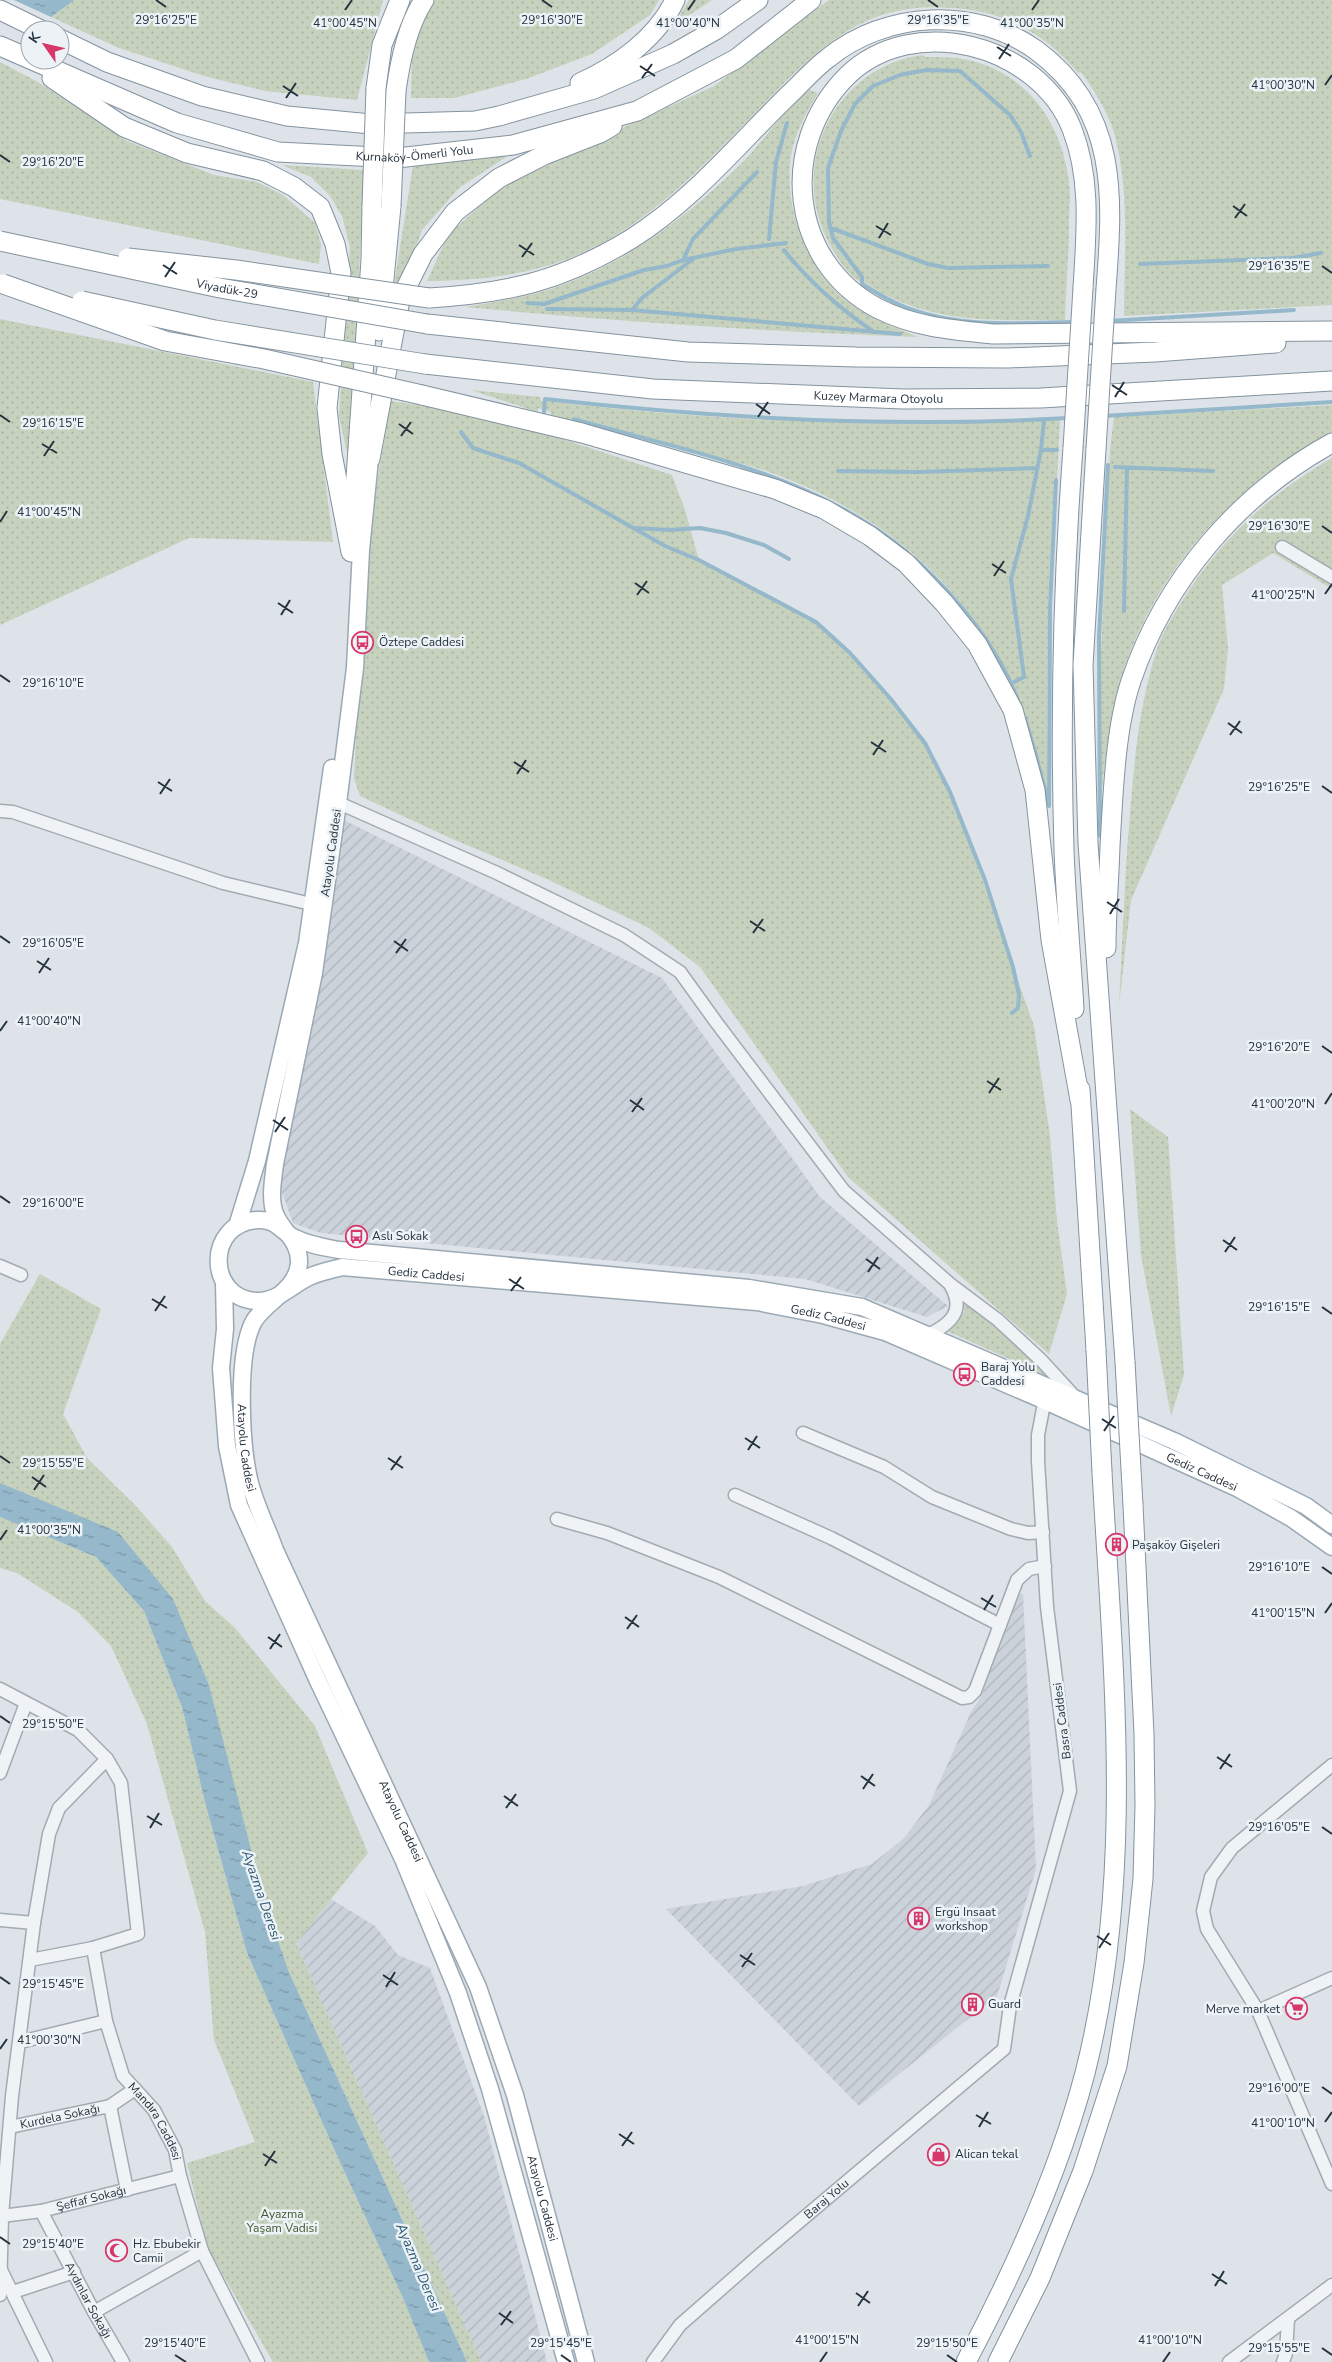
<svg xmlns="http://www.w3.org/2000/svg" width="1332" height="2362" font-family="'Nunito Sans',sans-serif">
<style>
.industrial{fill:url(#industrial-furrows)}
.grass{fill:url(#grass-dots)}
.water{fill:url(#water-ripples)}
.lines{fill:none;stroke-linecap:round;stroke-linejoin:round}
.stream{stroke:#95b8cb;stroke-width:4}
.minor-casing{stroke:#a2abb2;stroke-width:15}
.major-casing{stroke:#9ba9b4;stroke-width:19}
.highway-casing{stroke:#83939f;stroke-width:21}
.minor{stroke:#f0f3f6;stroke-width:12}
.major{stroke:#fff;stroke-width:16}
.highway{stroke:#fff;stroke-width:19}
.highway-bridge-casing{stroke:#83939f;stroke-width:21;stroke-linecap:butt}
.highway-bridge{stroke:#fff;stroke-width:19}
.ticks{fill:none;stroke:#25333f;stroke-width:2}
.labels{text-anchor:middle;stroke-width:5;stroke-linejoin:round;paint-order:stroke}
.street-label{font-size:12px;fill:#25333f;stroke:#ecf2f5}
.poi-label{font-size:12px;fill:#25333f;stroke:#ecf2f5;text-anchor:start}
.park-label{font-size:12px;fill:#415c32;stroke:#ecf2f5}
.water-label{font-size:14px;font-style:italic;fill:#2d5976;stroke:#ecf2f5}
.ticks-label{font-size:12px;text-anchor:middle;fill:#25333f;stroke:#ecf2f5;stroke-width:5;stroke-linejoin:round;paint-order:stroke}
</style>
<defs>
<pattern id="industrial-furrows" width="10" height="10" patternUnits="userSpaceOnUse" patternTransform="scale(1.25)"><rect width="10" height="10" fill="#cbd2da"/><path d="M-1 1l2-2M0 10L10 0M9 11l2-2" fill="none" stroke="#aeb5bc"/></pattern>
<pattern id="grass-dots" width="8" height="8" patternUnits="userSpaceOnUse" patternTransform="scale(1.25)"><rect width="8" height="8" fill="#c6d2bd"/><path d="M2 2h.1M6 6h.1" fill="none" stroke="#aab5a4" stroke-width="1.8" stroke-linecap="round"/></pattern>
<pattern id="water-ripples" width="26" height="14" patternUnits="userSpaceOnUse" patternTransform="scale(1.25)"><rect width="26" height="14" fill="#95b8cb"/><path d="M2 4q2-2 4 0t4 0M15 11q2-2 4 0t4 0" fill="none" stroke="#7996a6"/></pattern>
</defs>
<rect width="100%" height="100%" fill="#dde3e8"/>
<path class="industrial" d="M338 817 662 978 820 1197 948 1306 927 1317 805 1279 321 1233 293 1223 279 1184Z
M1017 1594H1023L1036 1869 997 1996 859 2106 666 1909 803 1886 872 1864 904 1838 929 1805 971 1712 982 1695Z
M331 1899 375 1926 398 1955 430 1968 484 2116 547 2362H481L296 1943Z"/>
<path class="grass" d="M74 0H383L357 100 265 91 204 76 119 48 51 17Z
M426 0H659L650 15 592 54 526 79 454 98H411L412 52Z
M689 0H712L674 25Z
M829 0H1332V305L1124 316C1124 256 1130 194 1115 136 1110 116 1093 88 1081 72L1078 73C1050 38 1010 14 964 9 938 6 911 6 885 14 833 30 794 73 758 110 716 152 674 198 624 230 560 271 501 280 427 281L448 235 491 196 534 168 714 86Z
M923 55 926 57C936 57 947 57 957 58 1023 67 1062 120 1069 183 1071 195 1069 209 1069 221 1069 254 1066 287 1065 320 993 320 930 325 867 284 864 282 860 282 857 280 846 272 838 259 832 248 785 170 833 66 923 55Z
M0 62 38 82 127 141 214 175 257 182 283 195 315 223 321 245 319 264 0 199Z
M807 89 818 93C806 112 792 139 790 163 786 212 806 266 844 299 866 317 893 326 918 337 767 332 616 321 465 307 494 302 523 298 551 289 624 265 687 217 742 163 765 139 783 112 807 89Z
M517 150 459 188 422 230 385 342 413 166Z
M282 165 364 170 350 466 339 416 350 247 342 216 330 196 311 177Z
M0 319 313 382 333 542 189 538 0 625Z
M471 390 540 397 541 401C586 405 631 411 677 414 804 425 933 423 1060 420L1057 480 1054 481 1048 606 1047 793C1016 636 922 528 772 473 751 465 728 461 707 454 663 442 619 429 575 417L574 421 551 415V412L538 408 537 412Z
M391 401 452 410 541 432 672 475 685 510 699 560 816 622 837 641 877 684 925 743 962 822 1034 1026 1050 1136 1057 1221 1067 1294 1049 1354 848 1177 700 967 649 928 547 879 448 837 360 796 354 778 358 691 372 512Z
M1332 405V432C1238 483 1161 563 1125 666 1110 708 1106 753 1101 797V652L1110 450 1114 417Z
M1332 458V589L1273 553 1222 585 1228 648 1224 689 1131 900 1119 1005C1123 934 1125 862 1132 791 1136 743 1142 695 1157 649 1162 633 1172 617 1181 603 1218 542 1270 493 1332 458Z
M1130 1109 1168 1137 1184 1375 1171 1416 1141 1255Z
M40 1274 101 1309 63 1414 87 1458 135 1505 172 1547 205 1601 235 1628 315 1726 368 1853 296 1943 481 2362H467L288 1970 263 1897 173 1599 0 1483V1344Z
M962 1297 997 1325 1052 1378 947 1331 964 1312Z
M0 1517 96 1557 144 1611 182 1707 206 1806 247 1953 339 2160 403 2298 429 2362H273L208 2249 187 2163 255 2142 214 2040 205 1932 147 1724 111 1646 78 1612 17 1573 0 1568Z"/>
<path class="water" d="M14 0H74L51 17Z
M0 1483 118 1532 173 1599 209 1685 263 1897 288 1970 467 2362H429L403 2298 339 2160 247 1953 206 1806 182 1707 144 1611 96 1557 0 1517Z"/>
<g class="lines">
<path class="stream" d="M1030 156 1021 132 1010 115 960 71 926 70 900 75 873 86 855 104 841 131 828 168 829 222 833 238 862 277V284C878 294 893 303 910 309 961 328 1021 323 1074 322
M831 228 928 264 948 268 1048 266
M769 239 776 162 787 123
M784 250C810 283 839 308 874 332
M683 260 693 239 757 172
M1140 264 1292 258 1321 253
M527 303 544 304 644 270 667 266 683 260 736 249 786 243
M547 309 632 310 900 334
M632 310 642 298 693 259
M1109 321 1294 310
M544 412 545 399C714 418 898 428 1068 418
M1103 416 1332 402
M574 419C689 452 815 474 908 553
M461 432 473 448 519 463 665 546 699 560 816 622 850 653 890 698 925 743 950 792 985 880 1013 967 1019 995 1018 1008 1012 1013
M1041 450H1057
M1115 467 1213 471
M838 471 918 472 1037 468
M633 528 670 530 700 528 726 533 764 545 789 559
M914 558C957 597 997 645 1018 700
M1124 611 1127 468
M1014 682 1024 677 1011 579 1028 516 1041 450 1044 421
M1025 718 1036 755 1049 806 1050 607 1056 480
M1103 803 1100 836 1099 638 1108 465"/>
<defs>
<g id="minor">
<path d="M1282 547 1332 577"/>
<path d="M332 800 497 873 624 935 680 972 716 1022 844 1191 950 1284 998 1320 1042 1361 1075 1397"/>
<path d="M0 811 13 812 223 883 311 904"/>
<path d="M0 1266 21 1275"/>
<path d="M928 1335C951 1324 965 1311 951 1286"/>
<path d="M803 1433 884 1467 932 1497 1011 1529 1028 1533 1043 1532"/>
<path d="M735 1495 831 1538 1000 1625"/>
<path d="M557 1519 607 1533 719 1577 962 1698 969 1697 975 1691 1017 1580 1029 1569 1045 1566"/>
<path id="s1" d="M0 1689 78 1730 107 1759 121 1783 138 1934 93 1948 106 2021 123 2076 154 2110 175 2150 180 2176 202 2251 258 2362"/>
<path d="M1332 1765 1232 1848 1211 1877 1203 1911 1207 1929 1258 2011 1332 2184"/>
<path d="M0 1773 26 1703"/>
<path d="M0 1920 34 1923 49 1834 59 1808 107 1759"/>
<path d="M30 1960 93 1948"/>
<path d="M1258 2011 1332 1978"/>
<path d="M20 2042 106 2021"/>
<path d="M110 2106 127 2190"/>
<path id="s2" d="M10 2127 110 2106 135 2089"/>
<path id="s3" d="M41 2211 94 2312 123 2362"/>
<path id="s4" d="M2 2216 41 2211 180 2176"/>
<path d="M1 2270 46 2362"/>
<path d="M13 2292 74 2272"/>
<path d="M0 2295 2 2216 12 2096 34 1923"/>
<path d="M94 2312 202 2251"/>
<path id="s5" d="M653 2362 680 2325 761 2254 1004 2049 1010 2006 1070 1791 1047 1607 1038 1461V1435L1046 1393"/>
<path d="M1229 2362 1332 2285"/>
<path d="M1283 2362 1286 2353 1288 2319"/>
</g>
<g id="major">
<path id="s6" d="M370 459 361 550 355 668 338 803 314 973 275 1164C273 1180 269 1201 276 1216 284 1233 300 1242 299 1263 297 1290 267 1300 254 1321 236 1353 241 1443 249 1479 254 1502 267 1527 275 1550L478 1987 515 2095 586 2362"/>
<path d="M237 1226 257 1161 307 943 332 768"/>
<path d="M224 1282 225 1329 221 1368 227 1446 239 1505 318 1681 403 1859 458 1993 490 2089 566 2362"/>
<path id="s7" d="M1332 1525 1306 1506 1174 1441 862 1307 749 1288 339 1250C323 1247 309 1245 295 1238 281 1232 277 1219 258 1220 205 1222 206 1300 258 1301 278 1301 292 1285 309 1277 319 1272 331 1270 342 1267L757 1302 823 1315 885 1332 1043 1400 1237 1488 1291 1518 1332 1547"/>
</g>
<g id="highway">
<path d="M0 10 41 30"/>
<path d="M60 39 107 62 202 96 287 116 371 124 475 121 499 116 594 89 673 54 717 29 758 0"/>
<path id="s8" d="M0 46 177 123 278 152 397 158 513 145 637 111 736 59 811 0"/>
<path d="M52 78 124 127 187 153 263 171 294 187 320 207 335 244 341 273 327 408 332 454 351 552"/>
<path d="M580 83C618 66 657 38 675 0"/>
<path d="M376 88 382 45 400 0"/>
<path d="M396 91C400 61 407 26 424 0"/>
<path d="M1083 288C1086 235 1092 180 1072 129 1039 45 914 11 847 76 778 145 789 261 877 308 914 327 952 330 993 334L1332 331"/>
<path d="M429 298C509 293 562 281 631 239 695 199 742 139 796 88 806 78 816 67 828 58 886 11 975 6 1036 50 1119 111 1113 197 1106 289"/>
<path d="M427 324 688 352 856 357 1008 358 1155 352 1276 343"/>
<path d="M379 331 391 206"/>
<path id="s9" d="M425 364 653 389 903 399 1041 398 1332 381"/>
<path d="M422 395 582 433 775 489 824 509 870 536 906 563 944 603 977 644 1013 710 1035 790 1051 940 1080 1100"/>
<path d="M1073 448C1063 582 1060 716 1064 850 1066 903 1071 956 1074 1009"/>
<path d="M1096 449 1083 665 1088 843 1125 1362"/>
<path d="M370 459 400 300 423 254 455 212 499 178 544 155 600 133 612 126"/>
<path d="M353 521 371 260 372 206"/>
<path d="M1106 948C1106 914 1109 880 1110 846 1113 795 1115 729 1131 681 1165 580 1239 494 1332 443"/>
<path d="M1080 1089 1096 1350"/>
<path d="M966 2362C1014 2271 1059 2173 1085 2073 1135 1877 1113 1672 1102 1472"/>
<path d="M998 2362 1040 2278 1083 2171 1117 2066 1134 1963 1143 1879 1145 1805 1144 1734 1133 1505"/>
</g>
</defs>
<use href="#minor" class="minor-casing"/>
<use href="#major" class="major-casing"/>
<use href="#highway" class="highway-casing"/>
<use href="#minor" class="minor"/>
<use href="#major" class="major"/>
<use href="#highway" class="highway"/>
<defs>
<g id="highway-bridge">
<path d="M372 206 376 88"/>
<path d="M391 206 396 91"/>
<path id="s10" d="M0 241 220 288 427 324"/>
<path d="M128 258 236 270 429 298"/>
<path d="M3 284 165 341 264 359 422 395"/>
<path d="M82 301 215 330 425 364"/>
<path d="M1073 448 1083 288"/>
<path d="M1096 449 1106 289"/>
<path d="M1096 1350 1102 1472"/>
<path d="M1125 1362 1133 1505"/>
</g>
</defs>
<use href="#highway-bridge" class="highway-bridge-casing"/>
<use href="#highway-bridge" class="highway-bridge"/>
</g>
<path class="ticks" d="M156 0 166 7M542 0 552 7M928 0 938 7M345 10 352 0M688 10 695 0M1032 10 1039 0M997 47 1011 56M999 59 1009 44M640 66 655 76M642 78 652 64M1325 85 1332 75M283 86 298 96M286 98 296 83M0 155 10 162M1233 206 1247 216M1235 218 1245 204M876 226 891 235M879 238 888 223M519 245 534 255M522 257 532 243M163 265 177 274M1322 266 1332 273M165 277 175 262M1112 385 1127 395M1115 397 1124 382M756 404 770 414M0 415 10 422M758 417 768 402M399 424 413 434M401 436 411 422M42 444 57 453M44 456 54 441M0 522 7 511M1322 526 1332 533M992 564 1006 573M994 576 1004 561M635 583 649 593M1325 594 1332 584M637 595 647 581M278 603 293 613M281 615 290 600M0 675 10 682M1228 723 1242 733M1230 735 1240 721M871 742 886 752M873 755 883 740M514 762 529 772M517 774 526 760M158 782 172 791M1322 786 1332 793M160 794 170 779M1107 902 1122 912M1110 914 1119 899M750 921 765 931M753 933 763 919M0 936 10 943M394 941 408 951M396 953 406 939M37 961 51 970M39 973 49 958M0 1031 7 1021M1322 1046 1332 1053M987 1081 1001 1090M989 1093 999 1078M630 1100 644 1110M1325 1104 1332 1093M632 1112 642 1098M273 1120 288 1130M275 1132 285 1117M0 1196 10 1203M1223 1240 1237 1250M1225 1252 1235 1237M866 1259 880 1269M868 1272 878 1257M509 1279 524 1289M511 1291 521 1277M152 1299 167 1308M1322 1307 1332 1314M155 1311 165 1296M1102 1419 1116 1428M1104 1431 1114 1416M745 1438 760 1448M748 1450 757 1436M0 1456 10 1463M388 1458 403 1468M391 1470 401 1456M32 1477 46 1487M34 1490 44 1475M0 1540 7 1530M1322 1567 1332 1574M981 1598 996 1607M984 1610 993 1595M1325 1613 1332 1603M625 1617 639 1627M627 1629 637 1615M268 1637 282 1647M270 1649 280 1634M0 1716 10 1723M1217 1757 1232 1767M1220 1769 1230 1754M861 1776 875 1786M863 1789 873 1774M504 1796 518 1806M506 1808 516 1794M147 1816 162 1825M1322 1827 1332 1834M150 1828 159 1813M1097 1936 1111 1945M1099 1948 1109 1933M740 1955 755 1965M742 1967 752 1953M383 1975 398 1985M0 1977 10 1984M386 1987 395 1972M0 2049 7 2039M1322 2087 1332 2094M976 2115 991 2124M1325 2122 1332 2112M979 2127 988 2112M619 2134 634 2144M622 2146 632 2132M263 2154 277 2163M265 2166 275 2151M0 2237 10 2244M1212 2274 1227 2284M1215 2286 1224 2271M856 2293 870 2303M858 2306 868 2291M499 2313 513 2323M501 2325 511 2311M1322 2348 1332 2355M175 2355 186 2362M561 2355 571 2362M947 2355 957 2362M820 2362 827 2352M1163 2362 1170 2352"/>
<defs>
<symbol id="bus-ring" viewBox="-11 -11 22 22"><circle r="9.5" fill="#ecf2f5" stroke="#d7376a" stroke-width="1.5"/><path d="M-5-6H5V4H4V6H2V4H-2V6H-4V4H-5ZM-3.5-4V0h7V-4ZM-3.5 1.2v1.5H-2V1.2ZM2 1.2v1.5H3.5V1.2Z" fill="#d7376a"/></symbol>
<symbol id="building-ring" viewBox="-11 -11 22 22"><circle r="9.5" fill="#ecf2f5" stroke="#d7376a" stroke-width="1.5"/><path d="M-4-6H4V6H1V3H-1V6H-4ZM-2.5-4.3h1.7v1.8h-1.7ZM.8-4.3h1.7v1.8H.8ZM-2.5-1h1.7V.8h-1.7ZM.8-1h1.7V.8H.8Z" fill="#d7376a"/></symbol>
<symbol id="supermarket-ring" viewBox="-11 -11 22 22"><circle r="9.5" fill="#ecf2f5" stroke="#d7376a" stroke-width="1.5"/><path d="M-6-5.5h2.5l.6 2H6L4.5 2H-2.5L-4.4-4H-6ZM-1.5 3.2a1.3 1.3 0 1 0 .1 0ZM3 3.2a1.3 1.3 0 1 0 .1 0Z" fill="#d7376a"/></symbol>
<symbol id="shop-ring" viewBox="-11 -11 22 22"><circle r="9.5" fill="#ecf2f5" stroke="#d7376a" stroke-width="1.5"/><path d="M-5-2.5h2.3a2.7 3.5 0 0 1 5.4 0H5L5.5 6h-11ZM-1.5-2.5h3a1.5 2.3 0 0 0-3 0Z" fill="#d7376a"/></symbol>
<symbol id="mosque-ring" viewBox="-11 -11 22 22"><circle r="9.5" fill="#ecf2f5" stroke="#d7376a" stroke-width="1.5"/><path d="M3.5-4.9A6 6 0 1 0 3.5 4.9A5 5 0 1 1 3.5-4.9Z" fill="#d7376a"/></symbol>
</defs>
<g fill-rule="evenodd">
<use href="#bus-ring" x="350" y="630" width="25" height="25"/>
<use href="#bus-ring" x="344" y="1224" width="25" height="25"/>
<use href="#bus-ring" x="952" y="1362" width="25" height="25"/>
<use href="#building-ring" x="1104" y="1532" width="25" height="25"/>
<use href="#building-ring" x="906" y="1906" width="25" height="25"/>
<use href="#building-ring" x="960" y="1992" width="25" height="25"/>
<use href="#supermarket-ring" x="1284" y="1996" width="25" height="25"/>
<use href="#shop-ring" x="926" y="2142" width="25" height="25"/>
<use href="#mosque-ring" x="104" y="2238" width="25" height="25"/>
</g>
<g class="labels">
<g class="street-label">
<text dy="4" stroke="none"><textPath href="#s8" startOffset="435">Kurnaköy-Ömerli Yolu</textPath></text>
<text dy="4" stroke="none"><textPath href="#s10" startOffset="232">Viyadük-29</textPath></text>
<text dy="4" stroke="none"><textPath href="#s9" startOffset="455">Kuzey Marmara Otoyolu</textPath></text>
<text transform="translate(331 853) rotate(-82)" y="4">Atayolu Caddesi</text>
<text dy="4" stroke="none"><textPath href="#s7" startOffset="1435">Gediz Caddesi</textPath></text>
<text dy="4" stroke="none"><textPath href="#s7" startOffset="1840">Gediz Caddesi</textPath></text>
<text dy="4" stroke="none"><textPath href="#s6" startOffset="1022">Atayolu Caddesi</textPath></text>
<text dy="4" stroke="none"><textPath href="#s7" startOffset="2245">Gediz Caddesi</textPath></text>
<text transform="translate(1062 1721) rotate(-97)" y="4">Basra Caddesi</text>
<text dy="4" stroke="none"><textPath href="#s6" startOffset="1428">Atayolu Caddesi</textPath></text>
<text dy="4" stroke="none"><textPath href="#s2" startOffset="51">Kurdela Sokağı</textPath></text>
<text dy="4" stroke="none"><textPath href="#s1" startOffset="544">Mandıra Caddesi</textPath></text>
<text dy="4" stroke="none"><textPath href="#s4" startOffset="91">Şeffaf Sokağı</textPath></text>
<text dy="4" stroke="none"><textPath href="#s6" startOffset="1832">Atayolu Caddesi</textPath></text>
<text dy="4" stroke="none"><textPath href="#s5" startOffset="239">Baraj Yolu</textPath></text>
<text dy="4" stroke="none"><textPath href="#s3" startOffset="101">Aydınlar Sokağı</textPath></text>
</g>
<g class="poi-label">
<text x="379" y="646">Öztepe Caddesi</text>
<text x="372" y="1240">Aslı Sokak</text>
<text x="981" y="1371">Baraj Yolu<tspan x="981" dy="14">Caddesi</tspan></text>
<text x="1132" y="1549">Paşaköy Gişeleri</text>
<text x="935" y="1916">Ergü Insaat<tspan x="935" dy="14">workshop</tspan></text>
<text x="988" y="2008">Guard</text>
<text x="1280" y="2013" text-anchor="end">Merve market</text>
<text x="955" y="2158">Alican tekal</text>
<text x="133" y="2248">Hz. Ebubekir<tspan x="133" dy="14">Camii</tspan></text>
</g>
<g class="park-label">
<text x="282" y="2218">Ayazma<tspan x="282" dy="14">Yaşam Vadisi</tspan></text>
</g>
<g class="water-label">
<text transform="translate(262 1895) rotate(71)" y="5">Ayazma Deresi</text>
<text transform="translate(419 2267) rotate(67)" y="5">Ayazma Deresi</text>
</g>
</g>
<g class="ticks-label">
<text x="166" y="24">29°16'25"E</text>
<text x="552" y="24">29°16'30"E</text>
<text x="938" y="24">29°16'35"E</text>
<text x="345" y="27">41°00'45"N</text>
<text x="688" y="27">41°00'40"N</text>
<text x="1032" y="27">41°00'35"N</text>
<text x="1283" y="89">41°00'30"N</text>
<text x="53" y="166">29°16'20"E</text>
<text x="1279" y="270">29°16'35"E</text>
<text x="53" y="427">29°16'15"E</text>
<text x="49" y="516">41°00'45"N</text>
<text x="1279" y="530">29°16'30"E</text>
<text x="1283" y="599">41°00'25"N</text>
<text x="53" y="687">29°16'10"E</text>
<text x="1279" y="791">29°16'25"E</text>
<text x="53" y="947">29°16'05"E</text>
<text x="49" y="1025">41°00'40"N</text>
<text x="1279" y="1051">29°16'20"E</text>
<text x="1283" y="1108">41°00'20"N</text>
<text x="53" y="1207">29°16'00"E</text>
<text x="1279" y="1311">29°16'15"E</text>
<text x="53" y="1467">29°15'55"E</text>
<text x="49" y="1534">41°00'35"N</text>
<text x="1279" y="1571">29°16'10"E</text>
<text x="1283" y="1617">41°00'15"N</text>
<text x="53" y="1728">29°15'50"E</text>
<text x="1279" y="1831">29°16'05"E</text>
<text x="53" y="1988">29°15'45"E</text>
<text x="49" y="2044">41°00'30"N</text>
<text x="1279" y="2092">29°16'00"E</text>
<text x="1283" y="2127">41°00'10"N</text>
<text x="53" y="2248">29°15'40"E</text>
<text x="827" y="2344">41°00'15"N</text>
<text x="1170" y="2344">41°00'10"N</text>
<text x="175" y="2347">29°15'40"E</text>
<text x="561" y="2347">29°15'45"E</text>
<text x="947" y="2347">29°15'50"E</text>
<text x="1279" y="2352">29°15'55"E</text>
</g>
<g transform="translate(45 45) rotate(304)"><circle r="24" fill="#ecf2f5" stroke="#9ca6ac"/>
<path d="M0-4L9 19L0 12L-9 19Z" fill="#d7376a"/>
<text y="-8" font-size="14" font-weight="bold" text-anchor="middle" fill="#25333f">K</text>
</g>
</svg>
